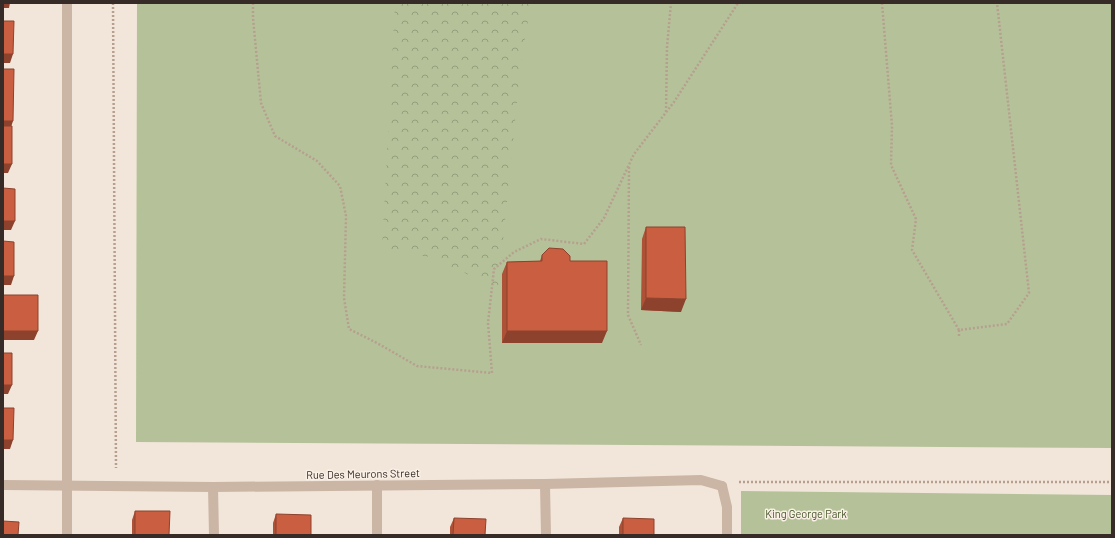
<svg xmlns="http://www.w3.org/2000/svg" width="1115" height="538" font-family="Barlow,sans-serif">
<style>
.green{fill:#b5c299}
.forest{fill:url(#forest-crowns)}
.lines{fill:none;stroke-linecap:round;stroke-linejoin:round}
.path{stroke:#b69f8f;stroke-width:2.5;stroke-dasharray:2 2;stroke-linecap:butt}
.service{stroke:#cbb5a5;stroke-width:10}
.minor{stroke:#cbb5a5;stroke-width:10}
.tertiary{stroke:#cbb5a5;stroke-width:10}
.wall{fill:#ad5137}
.shaded-wall{fill:#8d422d}
.building{fill:#c95e40;stroke:#8d422d}
.labels{text-anchor:middle;stroke-width:3;stroke-linejoin:round;paint-order:stroke}
.street-label{font-size:11px;fill:#362b27;stroke:#faf0e6}
.park-label{font-size:11px;fill:#46552a;stroke:#faf0e6}
</style>
<defs>
<pattern id="forest-crowns" width="20" height="18" patternUnits="userSpaceOnUse"><rect width="20" height="18" fill="#b5c299"/><path d="M2 6a3 3 0 1 1 6 0M12 15a3 3 0 1 1 6 0" fill="none" stroke="#949e7d"/></pattern>
</defs>
<rect width="100%" height="100%" fill="#f2e6da"/>
<path class="green" d="M137 3H1112V448L136 442Z
M741 491 1112 495V535H741Z"/>
<path class="forest" d="M395 3H531L521 62 498 291 469 275 430 257 382 249Z"/>
<g class="lines">
<path class="path" d="M113 3 116 468
M253 3V18L261 103 275 136 317 161 340 186 346 216 344 298 349 329 377 343 417 366 492 373 488 323 494 269 514 252 541 239 584 244 604 218 634 154 674 102 738 3
M882 3 892 126 891 165 916 219 912 250 959 330 1007 324 1029 293 997 3
M666 112 667 47 671 3
M629 167 628 315 641 345
M959 330V338
M739 482H1112"/>
<path class="service" d="M67 3V535
M377 485V535
M722 486 727 507V535"/>
<path class="minor" d="M545 484 546 535
M213 487 214 535"/>
<path class="tertiary" d="M3 485 213 487 545 484 701 480 722 486"/>
</g>
<path class="wall" d="M646 227 681 312 641 310 642 239Z
M542 255 570 261 602 343H502V274L507 262 540 261Z
M135 511 169 535H132V520Z
M276 514 311 535H273V523Z
M454 518 485 535H450V527Z
M623 518 654 535H619V527Z"/>
<path class="shaded-wall" d="M3 3H10L9 8H3Z
M3 54H13L10 63H3Z
M3 121H13L10 130H3Z
M3 164H12L8 173H3Z
M3 221H15L11 230H3Z
M3 276H14L11 285H3Z
M646 298 686 299 681 312 641 310Z
M3 331H38L34 340H3Z
M507 331H607L602 343H502Z
M3 385H12L8 394H3Z
M3 440H13L10 449H3Z"/>
<path class="building" d="M3 21H14L13 54H3Z
M3 69H14L13 121H3Z
M3 126H12V164H3Z
M3 188 15 189V221H3Z
M646 227H685L686 299 646 298Z
M3 241 14 242V276H3Z
M549 248 563 249 570 256V261H607V331H507V262L542 261V255Z
M3 295H38V331H3Z
M3 353H12V385H3Z
M3 408H14L13 440H3Z
M135 511H170L169 535H135Z
M276 514 311 515V535H276Z
M454 518 486 519 485 535H453Z
M623 518 654 519V535H623Z
M3 521 19 522 18 535H3Z"/>
<g class="labels">
<g class="street-label">
<text transform="translate(363 474) rotate(-1)" y="4">Rue Des Meurons Street</text>
</g>
<g class="park-label">
<text x="806" y="518">King George Park</text>
</g>
</g>
<rect width="1115" height="538" fill="none" stroke="#362b27" stroke-width="8"/>
</svg>
